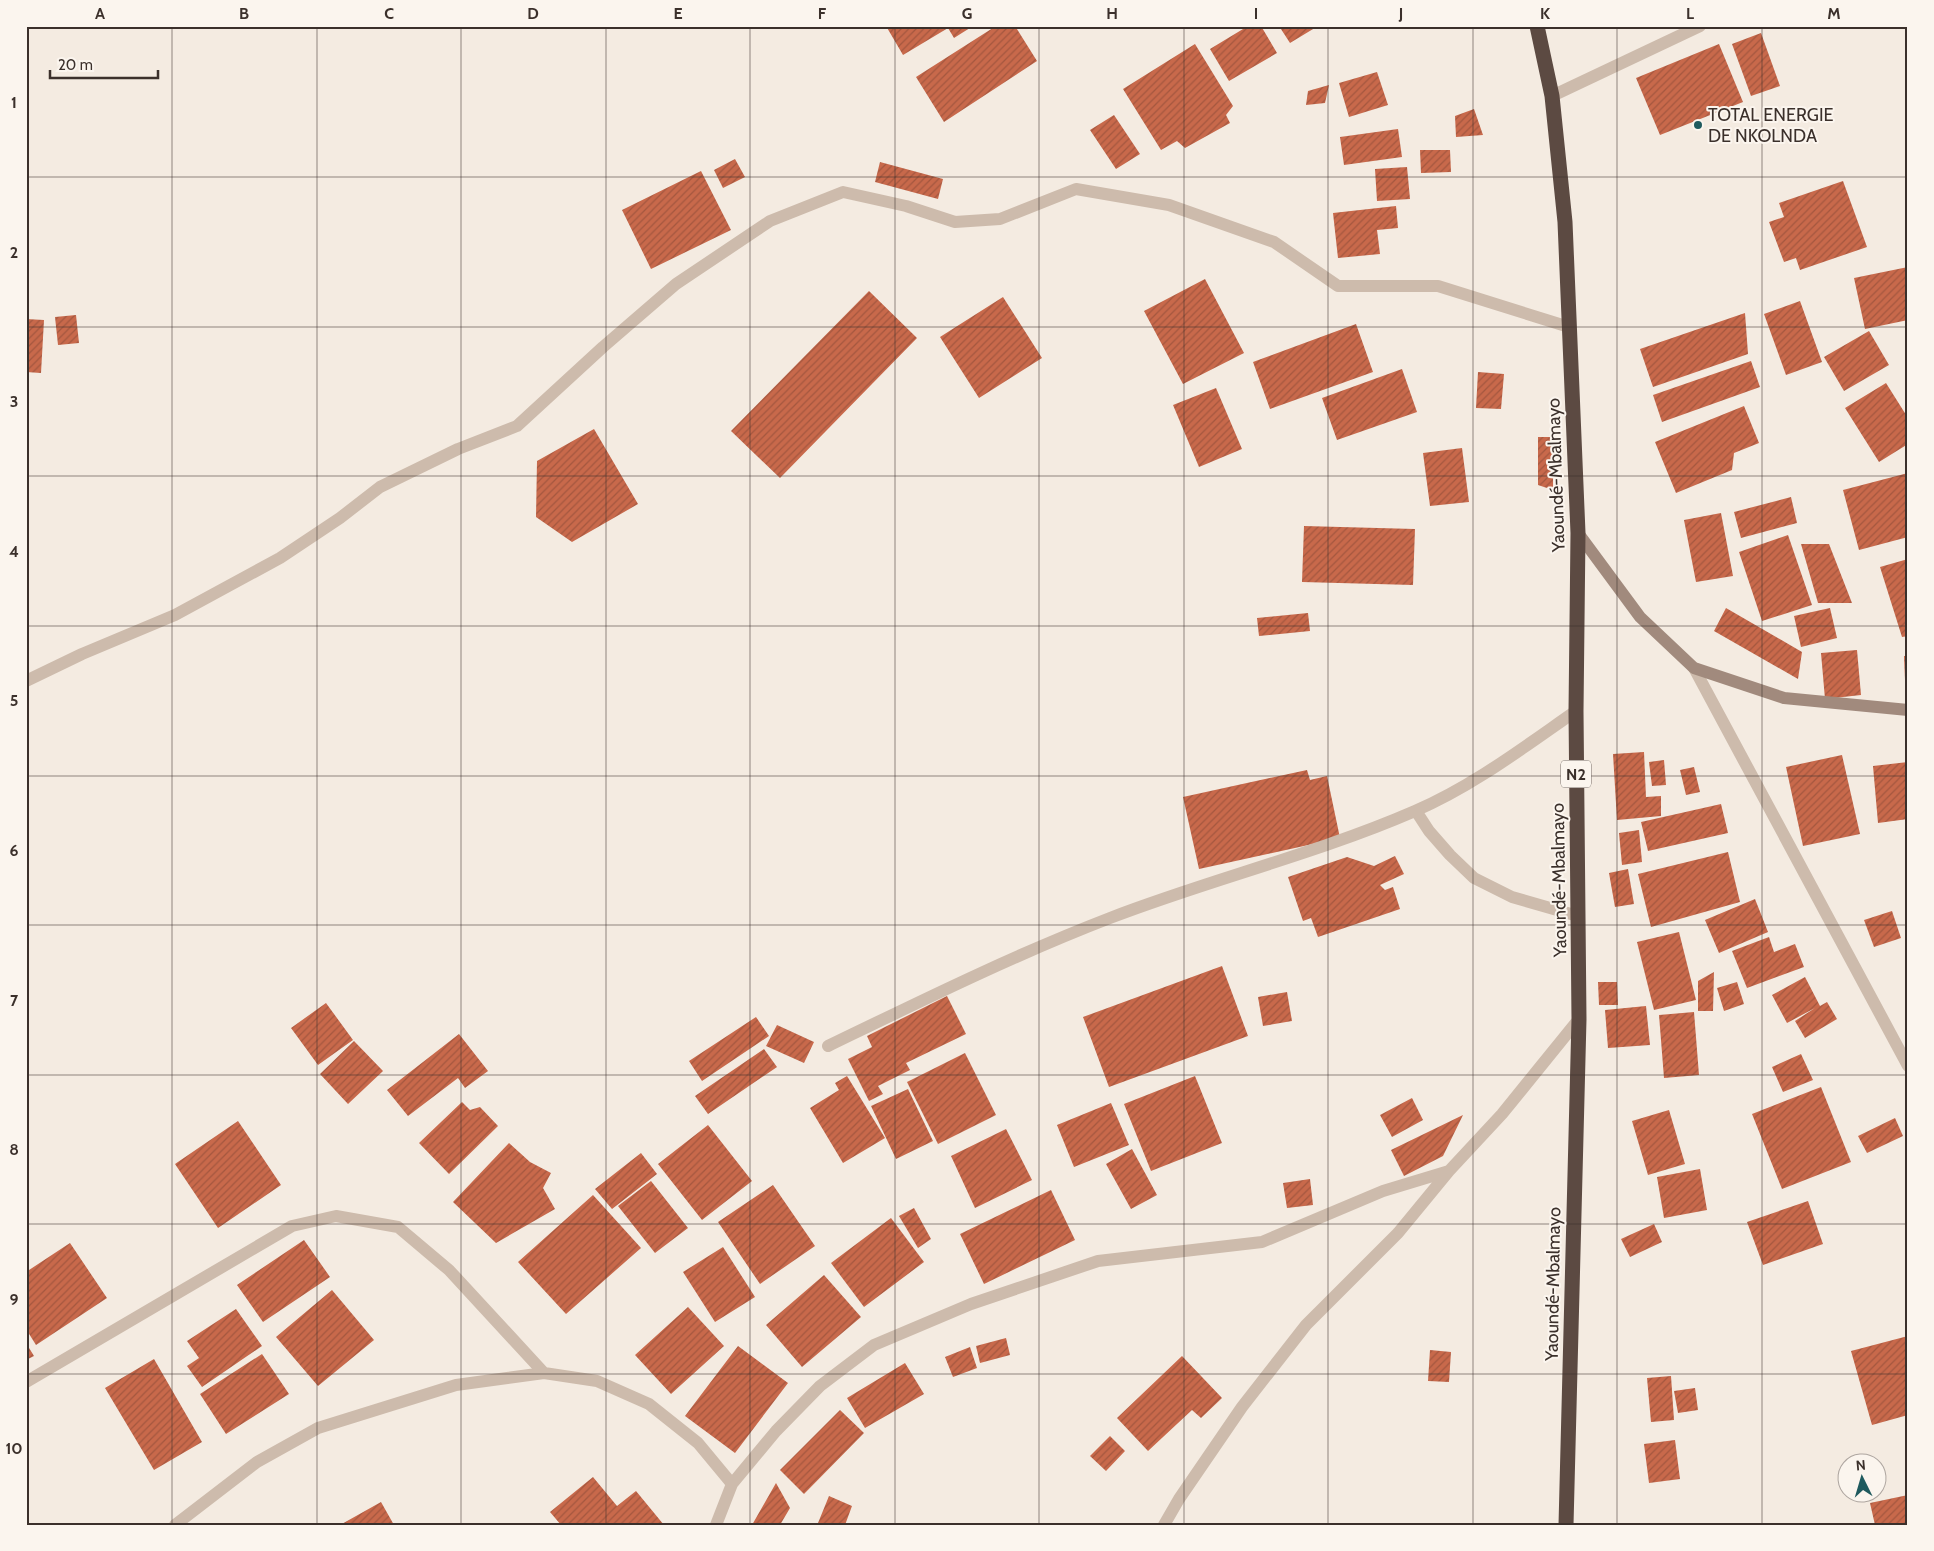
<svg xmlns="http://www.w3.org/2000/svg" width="1934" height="1551" font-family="Cabin,sans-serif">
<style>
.building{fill:url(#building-hatch)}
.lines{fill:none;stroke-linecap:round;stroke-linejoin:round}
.street{stroke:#cdbbac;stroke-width:12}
.secondary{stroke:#a18a7d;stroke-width:12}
.highway{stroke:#5c4a42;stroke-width:15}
.grid{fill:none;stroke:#3b302b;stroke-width:1;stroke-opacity:0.55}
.poi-dot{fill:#1f5a5e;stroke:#fbf5ee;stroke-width:2}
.labels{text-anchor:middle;stroke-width:4;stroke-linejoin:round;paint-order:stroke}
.shield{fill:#fbf5ee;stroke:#756b66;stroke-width:1}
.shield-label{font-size:16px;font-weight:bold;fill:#3b302b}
.poi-label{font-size:18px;fill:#3b302b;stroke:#fbf5ee;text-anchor:start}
.street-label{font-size:18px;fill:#3b302b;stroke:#fbf5ee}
.neatline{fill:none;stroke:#3b302b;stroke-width:2}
.grid-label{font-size:16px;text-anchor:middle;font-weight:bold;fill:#3b302b}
</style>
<defs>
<pattern id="building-hatch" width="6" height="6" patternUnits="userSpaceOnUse" patternTransform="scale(1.25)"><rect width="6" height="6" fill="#c8694b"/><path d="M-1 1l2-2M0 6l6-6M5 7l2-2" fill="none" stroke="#a4573f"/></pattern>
</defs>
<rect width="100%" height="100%" fill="#f4ebe1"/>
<path class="building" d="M886 26H973L954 38 948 28 903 55Z
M996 26H1015L1037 61 944 122 916 77Z
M1248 26H1261L1277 53 1229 81 1210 49Z
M1279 26H1318L1290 43Z
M1761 33 1780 86 1751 96 1732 44Z
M1195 44 1233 106 1226 115 1230 123 1185 148 1177 141 1161 150 1123 89Z
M1719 44 1743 102 1660 135 1636 78Z
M1377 72 1388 105 1349 117 1339 83Z
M1329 85 1325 103 1306 105 1308 91Z
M1474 109 1483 135 1456 137 1455 116Z
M1114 115 1140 154 1116 169 1090 130Z
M1398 129 1402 157 1344 165 1340 137Z
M1420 150H1450L1451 172 1421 173Z
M735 159 745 177 723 188 714 170Z
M880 162 943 179 938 199 875 182Z
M1407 167 1410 199 1377 201 1375 169Z
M701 171 731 230 651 269 622 210Z
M1843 181 1867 247 1800 270 1796 258 1784 262 1769 222 1784 217 1779 203Z
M1396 206 1398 228 1377 230 1380 254 1338 258 1333 213Z
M1908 267V320L1865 329 1854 278Z
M1205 279 1244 353 1183 384 1144 311Z
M869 291 917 338 780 478 731 431Z
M1003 297 1042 358 979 398 940 337Z
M1800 301 1822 362 1786 375 1764 314Z
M1745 313 1748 354 1653 387 1640 349Z
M76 315 79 343 58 345 55 317Z
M26 319 44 320 41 373 26 372Z
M1356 324 1373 372 1270 409 1253 362Z
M1869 331 1889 365 1844 391 1824 357Z
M1751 361 1760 387 1662 422 1653 395Z
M1402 369 1417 412 1337 440 1322 398Z
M1478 372 1504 374 1501 409 1476 408Z
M1886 383 1908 418V444L1879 462 1845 408Z
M1216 388 1242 449 1199 467 1173 405Z
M1744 406 1759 443 1734 453 1732 470 1676 493 1655 442Z
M594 429 638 504 572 542 536 517 537 461Z
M1538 437H1553V490L1538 485Z
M1462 448 1469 502 1430 506 1423 453Z
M1908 473V537L1859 550 1843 490Z
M1791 497 1797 523 1741 538 1734 512Z
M1721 513 1733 576 1696 582 1684 520Z
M1304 526 1415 529 1413 585 1302 582Z
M1788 535 1812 605 1762 621 1739 552Z
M1801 544H1829L1852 603H1818Z
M1908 559V636L1902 637 1880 567Z
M1726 608 1802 652 1798 679 1714 631Z
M1830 608 1837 638 1801 647 1794 616Z
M1308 613 1310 631 1259 636 1257 618Z
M1857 650 1861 695 1825 699 1821 653Z
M1904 656H1908V680H1905Z
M1644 752 1646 797 1661 796V816L1617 820 1613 754Z
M1842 755 1860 834 1803 846 1786 767Z
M1664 760 1666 785 1652 786 1649 762Z
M1908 762V819L1878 823 1873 766Z
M1694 767 1700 792 1686 795 1680 770Z
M1307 770 1310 780 1327 776 1340 838 1199 869 1183 797Z
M1721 804 1728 833 1648 851 1641 822Z
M1639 830 1642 862 1622 865 1619 833Z
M1728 852 1740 902 1651 927 1638 874Z
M1395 856 1404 874 1380 885 1385 890 1393 887 1400 909 1318 937 1311 918 1303 921 1288 877 1347 857 1374 866Z
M1628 869 1634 904 1615 907 1609 873Z
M1755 899 1768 932 1719 953 1705 920Z
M1892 911 1901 938 1874 947 1864 920Z
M1679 932 1696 1000 1654 1010 1637 942Z
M1769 937 1774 952 1795 944 1804 967 1747 988 1732 951Z
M1222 966 1248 1036 1109 1087 1083 1017Z
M1714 972 1713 1011H1698V981Z
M1805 977 1820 1006 1827 1002 1837 1019 1805 1038 1795 1021 1815 1008 1787 1023 1772 995Z
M1598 982H1617L1618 1005H1599Z
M1737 982 1744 1004 1724 1011 1717 988Z
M1287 992 1292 1021 1263 1026 1258 997Z
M947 996 966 1034 906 1063 910 1070 878 1086 883 1094 869 1101 848 1059 872 1047 867 1036Z
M326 1003 353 1040 318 1065 291 1028Z
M1646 1006 1650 1045 1608 1048 1605 1010Z
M1694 1012 1699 1075 1664 1078 1659 1015Z
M756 1017 769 1036 702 1081 689 1061Z
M777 1025 814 1042 804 1063 766 1046Z
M459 1034 488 1071 465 1088 458 1078 408 1116 387 1090Z
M354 1041 383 1071 348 1104 320 1074Z
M764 1049 777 1067 708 1114 695 1096Z
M965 1053 996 1115 938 1144 907 1082Z
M1801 1054 1813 1080 1783 1092 1772 1067Z
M847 1076 885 1138 843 1163 810 1108 839 1090 835 1083Z
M1195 1076 1222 1143 1151 1171 1124 1104Z
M1821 1087 1851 1162 1782 1189 1752 1114Z
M908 1089 933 1141 896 1159 871 1106Z
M1412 1098 1423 1120 1392 1137 1380 1115Z
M462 1102 470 1110 480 1107 498 1126 449 1174 419 1143Z
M1111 1103 1129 1145 1074 1167 1057 1125Z
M1669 1110 1685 1164 1648 1175 1632 1121Z
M1463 1115 1443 1156 1404 1176 1391 1150Z
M1895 1118 1903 1136 1867 1153 1858 1136Z
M238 1121 281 1185 218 1228 175 1164Z
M708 1125 752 1181 702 1220 658 1164Z
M1006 1129 1032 1180 975 1208 951 1156Z
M509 1143 530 1162 551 1173 543 1188 555 1209 496 1243 453 1202Z
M1132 1149 1157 1195 1131 1209 1106 1164Z
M641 1153 657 1174 612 1209 595 1189Z
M1700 1169 1707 1210 1664 1218 1657 1177Z
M1310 1179 1313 1205 1287 1208 1283 1183Z
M651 1181 688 1228 655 1253 618 1206Z
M773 1185 815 1246 760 1284 718 1222Z
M1051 1190 1075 1240 984 1284 960 1234Z
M593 1195 641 1248 566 1314 518 1262Z
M1808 1201 1823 1244 1763 1265 1747 1222Z
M914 1208 931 1239 918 1248 899 1216Z
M891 1218 924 1262 864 1307 831 1263Z
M1654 1224 1662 1242 1630 1257 1621 1239Z
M304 1240 330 1277 263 1322 237 1285Z
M70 1243 107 1298 36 1345 26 1329V1272Z
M723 1247 755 1297 715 1322 683 1272Z
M824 1275 861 1317 802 1367 766 1325Z
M332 1290 374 1340 318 1386 276 1337Z
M688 1307 724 1346 671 1394 635 1355Z
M236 1309 262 1346 202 1387 187 1366 199 1358 187 1341Z
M1908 1336V1415L1872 1425 1851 1351Z
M1006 1338 1010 1355 980 1363 976 1346Z
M26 1343 34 1356 26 1360Z
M738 1346 788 1383 735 1453 685 1416Z
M970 1347 977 1368 953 1377 945 1357Z
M1430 1350 1451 1352 1449 1382 1428 1381Z
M262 1354 289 1394 226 1434 200 1394Z
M1182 1356 1222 1398 1201 1418 1192 1410 1148 1451 1117 1418Z
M154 1359 202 1442 154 1470 105 1388Z
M905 1363 924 1394 865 1428 847 1398Z
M1671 1376 1674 1420 1651 1422 1647 1378Z
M1695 1388 1698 1410 1678 1413 1674 1391Z
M840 1410 864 1433 804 1494 780 1470Z
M1110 1436 1125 1451 1106 1471 1090 1456Z
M1675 1440 1680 1479 1649 1483 1644 1444Z
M593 1477 617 1506 636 1491 664 1525H561L550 1512Z
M776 1483 790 1508 780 1525H752Z
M1908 1495V1525H1875L1870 1503Z
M829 1496 852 1506 845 1525 818 1523Z
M381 1502 394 1525H340Z"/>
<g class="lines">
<path class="street" d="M1552 96 1700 26
M1694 668 1908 1066
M26 681 82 654 175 615 280 558 340 518 380 487 458 449 517 426 603 347 676 284 770 221 843 192 906 206 955 222 1000 219 1076 189 1169 205 1274 242 1338 286H1438L1569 327
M1416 811 1429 831 1450 855 1474 878 1512 897 1578 916
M828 1046C921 1001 1014 955 1110 918 1211 879 1316 854 1415 811 1473 786 1524 747 1576 711
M26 1382 292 1226 336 1216 398 1227 449 1270 544 1373
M175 1525 257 1462 318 1428 456 1385 544 1373 597 1381 649 1404 698 1443 732 1484
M716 1525 732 1484 776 1431 820 1386 874 1345 971 1304 1098 1261 1262 1242 1383 1191 1449 1171 1502 1114 1579 1019
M1164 1525 1179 1499 1242 1407 1306 1325 1398 1233 1449 1171"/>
<path class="secondary" d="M1578 533 1640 617 1694 668 1784 698 1908 710"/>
<path class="highway" d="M1537 26 1552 96 1565 222 1578 533 1576 711 1579 1019 1566 1525"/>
</g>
<path class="grid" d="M172 26V1525M317 26V1525M461 26V1525M606 26V1525M750 26V1525M895 26V1525M1039 26V1525M1184 26V1525M1328 26V1525M1473 26V1525M1617 26V1525M1762 26V1525M26 177H1908M26 327H1908M26 476H1908M26 626H1908M26 776H1908M26 925H1908M26 1075H1908M26 1224H1908M26 1374H1908"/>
<circle class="poi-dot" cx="1698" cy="125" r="5"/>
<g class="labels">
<rect class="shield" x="1561" y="760.5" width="30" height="27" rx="4"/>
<g class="shield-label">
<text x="1576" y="780">N2</text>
</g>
<g class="poi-label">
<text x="1708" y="121">TOTAL ENERGIE<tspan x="1708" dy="21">DE NKOLNDA</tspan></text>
</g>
<g class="street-label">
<text transform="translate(1556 475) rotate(-92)" y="6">Yaoundé-Mbalmayo</text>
<text transform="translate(1559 880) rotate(-91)" y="6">Yaoundé-Mbalmayo</text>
<text transform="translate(1553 1284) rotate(-89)" y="6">Yaoundé-Mbalmayo</text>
</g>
</g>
<rect width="1934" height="1551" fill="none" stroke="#fbf5ee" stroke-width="55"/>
<g transform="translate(1862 1478) rotate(355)"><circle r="24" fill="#fbf5ee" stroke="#aea6a0"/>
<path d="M0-4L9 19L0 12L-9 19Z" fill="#1f5a5e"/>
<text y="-8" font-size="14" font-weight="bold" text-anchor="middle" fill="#3b302b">N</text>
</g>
<path d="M50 70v8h108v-8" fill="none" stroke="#3b302b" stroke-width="2.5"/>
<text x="58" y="70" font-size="15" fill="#3b302b" stroke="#fbf5ee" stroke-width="4" paint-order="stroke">20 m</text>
<rect x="28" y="28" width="1878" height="1496" class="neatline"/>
<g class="grid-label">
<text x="100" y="19">A</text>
<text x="244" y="19">B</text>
<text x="389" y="19">C</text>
<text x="533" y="19">D</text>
<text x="678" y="19">E</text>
<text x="822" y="19">F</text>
<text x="967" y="19">G</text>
<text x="1112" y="19">H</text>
<text x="1256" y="19">I</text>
<text x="1401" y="19">J</text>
<text x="1545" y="19">K</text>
<text x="1690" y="19">L</text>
<text x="1834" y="19">M</text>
<text x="14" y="108">1</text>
<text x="14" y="258">2</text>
<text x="14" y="407">3</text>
<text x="14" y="557">4</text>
<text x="14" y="706">5</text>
<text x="14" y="856">6</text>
<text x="14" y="1006">7</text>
<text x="14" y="1155">8</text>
<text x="14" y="1305">9</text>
<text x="14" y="1454">10</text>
</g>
</svg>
